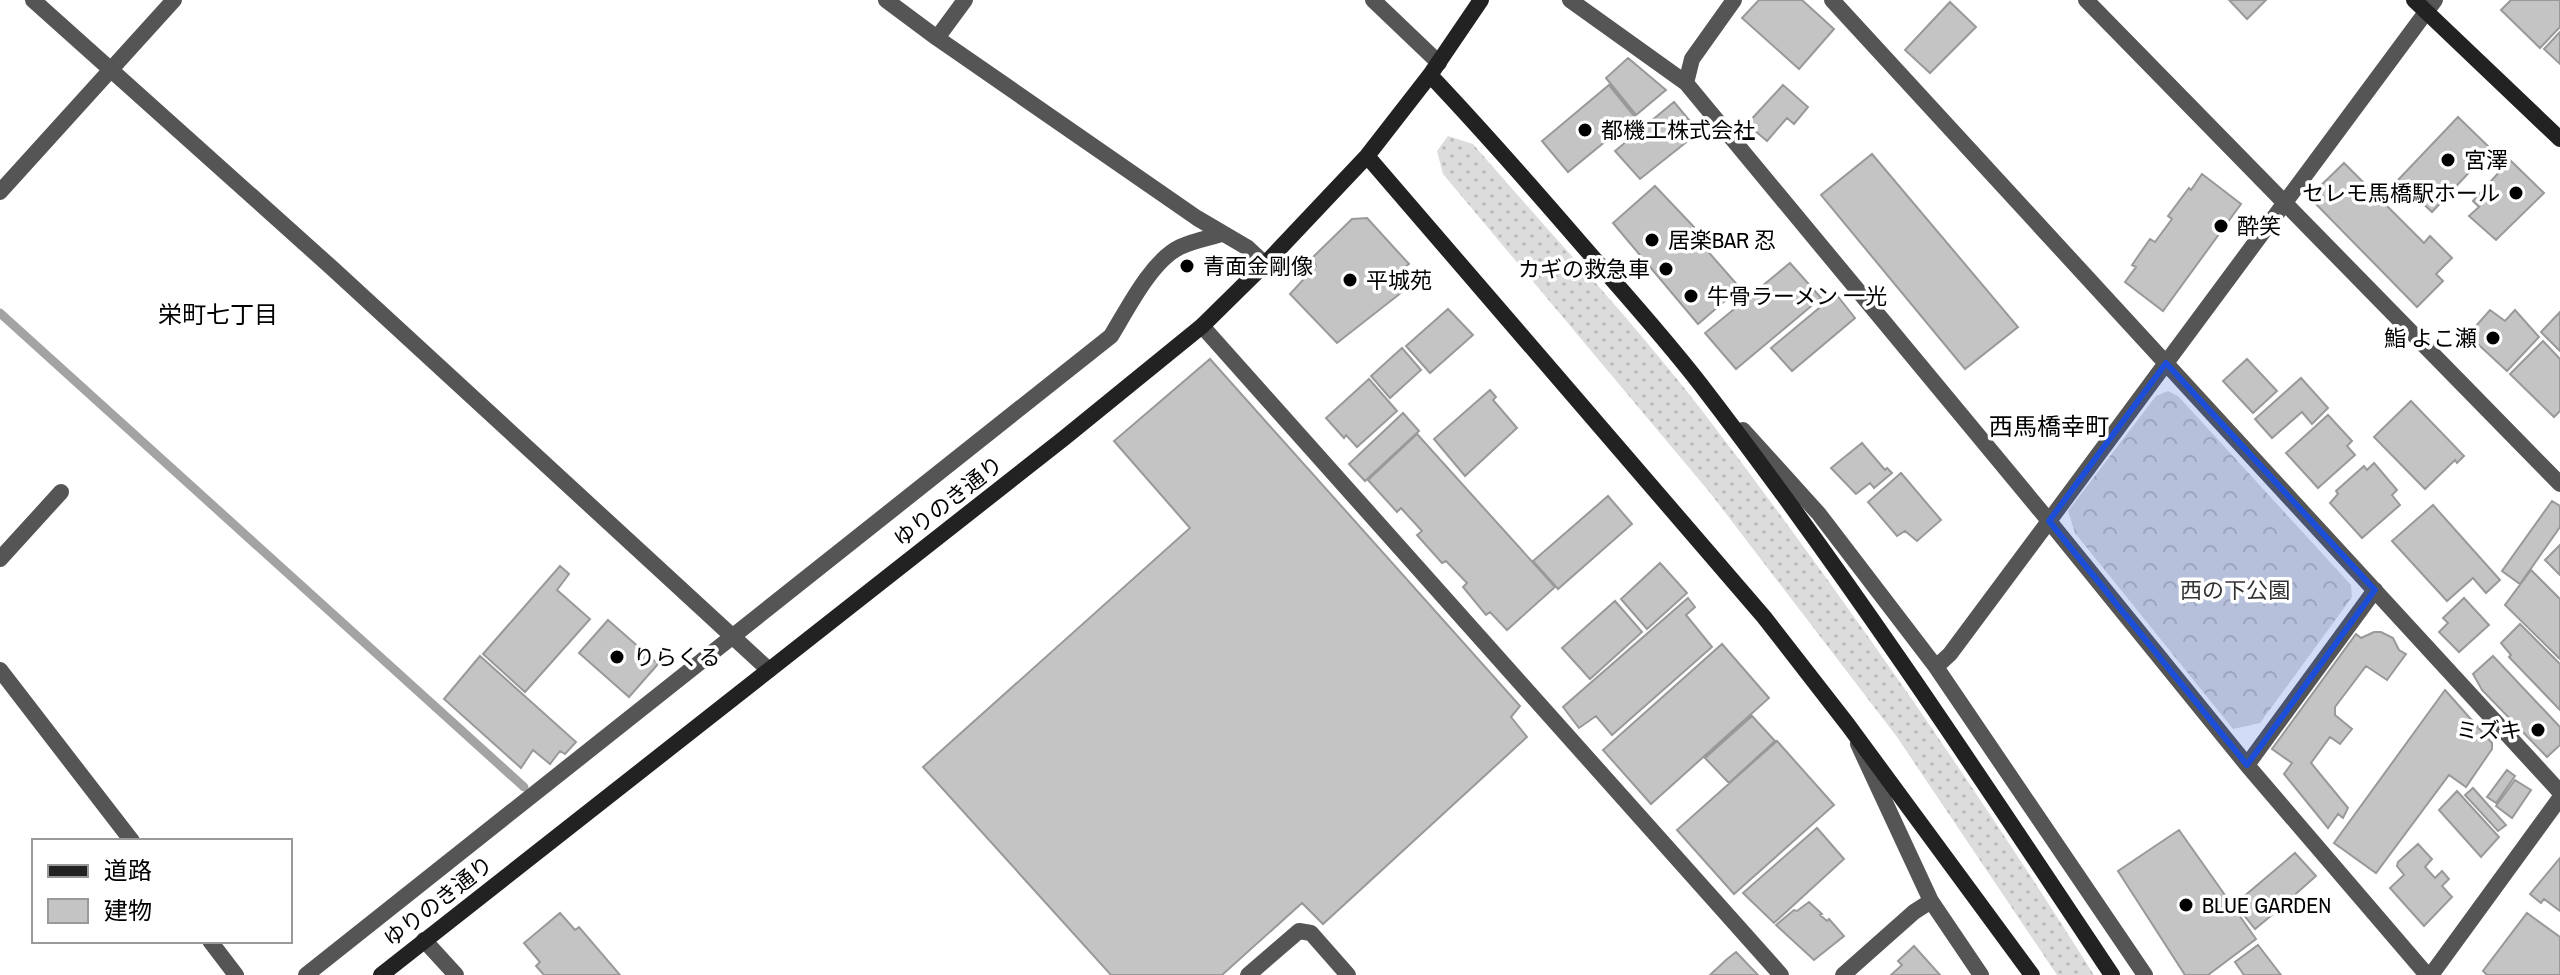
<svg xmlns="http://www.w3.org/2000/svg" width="2560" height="975" font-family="'Archivo Narrow','Noto Sans JP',sans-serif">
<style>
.grass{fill:url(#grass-dots)}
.forest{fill:url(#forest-crowns)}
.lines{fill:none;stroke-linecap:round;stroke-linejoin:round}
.stream{stroke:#a3a3a3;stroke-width:9}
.building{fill:#c4c4c4;stroke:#999;stroke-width:2}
.lane{stroke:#555;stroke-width:16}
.street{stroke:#555;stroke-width:16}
.secondary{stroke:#222;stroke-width:16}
.marked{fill:#1d4ed8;fill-opacity:0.2;stroke:#1d4ed8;stroke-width:6;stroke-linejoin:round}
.poi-dot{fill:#000;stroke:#fff;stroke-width:3}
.labels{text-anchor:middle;stroke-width:7;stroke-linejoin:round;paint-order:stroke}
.poi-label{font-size:22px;fill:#000;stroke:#fff;text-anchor:start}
.street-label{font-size:22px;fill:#000;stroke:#fff}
.park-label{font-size:22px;fill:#333;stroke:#fff}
.neighbourhood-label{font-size:24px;fill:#000;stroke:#fff}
</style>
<defs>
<pattern id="grass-dots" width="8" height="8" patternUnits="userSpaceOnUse" patternTransform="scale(2)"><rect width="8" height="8" fill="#dcdcdc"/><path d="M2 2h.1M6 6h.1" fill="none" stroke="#bbb" stroke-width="1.8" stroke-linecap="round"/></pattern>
<pattern id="forest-crowns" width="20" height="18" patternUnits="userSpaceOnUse" patternTransform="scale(2)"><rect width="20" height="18" fill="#dcdcdc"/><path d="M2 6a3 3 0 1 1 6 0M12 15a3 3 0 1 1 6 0" fill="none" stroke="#bbb"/></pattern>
</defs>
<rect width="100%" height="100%" fill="#fff"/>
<path class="grass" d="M1448 136 1473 144C1554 238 1641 329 1716 429 1849 604 1976 788 2094 975H2057L1897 737 1711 494 1443 174 1437 151Z"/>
<path class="forest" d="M2168 391 2178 396 2351 585 2352 597 2260 723 2233 729 2075 533 2068 511 2156 396Z"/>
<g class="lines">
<path class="stream" d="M0 313 524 787"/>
</g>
<path class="building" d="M1759 0H1802L1834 29 1799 69 1742 18Z
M2229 0H2266L2247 19Z
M2511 0H2560V27L2540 48 2501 10Z
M1950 2 1976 27 1930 73 1905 50Z
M2560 32V64L2544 49Z
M1628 58 1666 90 1636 115 1606 78Z
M1609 85 1635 117 1568 172 1542 141Z
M1783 85 1808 107 1794 124 1787 118 1767 141 1747 124Z
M1674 102 1699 132 1640 179 1615 151Z
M2458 117 2491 149 2432 212 2398 180Z
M1872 154 2018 327 1965 369 1821 195Z
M2510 160 2544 193 2496 240 2469 216 2479 207 2473 201Z
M2344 163 2424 243 2430 236 2452 258 2436 274 2443 281 2417 307 2309 197Z
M2202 174 2241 204 2163 311 2125 282 2136 267 2132 265 2150 239 2155 242 2172 219 2168 216 2189 188 2191 190Z
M1655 186 1694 227 1690 231 1740 288 1698 324 1613 223Z
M1367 218 1409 264 1394 276 1406 289 1337 343 1290 294 1316 266 1311 259 1352 219Z
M1790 263 1821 298 1736 369 1705 333Z
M1836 294 1855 318 1792 371 1771 348Z
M1448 309 1473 335 1430 373 1406 346Z
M2490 310 2505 321 2515 310 2539 337 2507 371 2468 335Z
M2560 312V351L2541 332Z
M2543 341 2560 359V411L2554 417 2510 374Z
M1402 348 1421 370 1390 398 1371 376Z
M1210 359 1520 706 1511 717 1527 737 1323 924 1302 903 1222 975H1111L923 767 1190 528 1114 441Z
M2247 359 2277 391 2253 413 2223 381Z
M2301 378 2328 408 2312 424 2302 412 2272 438 2255 419Z
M1369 379 1397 411 1357 447 1346 435 1344 438 1326 418Z
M1490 390 1496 397 1493 400 1517 428 1465 476 1434 439Z
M2411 401 2464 456 2457 463 2455 460 2425 489 2374 437Z
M1403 413 1419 431 1365 481 1349 464Z
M2328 415 2352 441 2347 446 2355 455 2318 488 2286 453Z
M1417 434 1555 587 1507 630 1490 612 1486 615 1463 587 1467 583 1446 561 1442 563 1417 535 1422 531 1401 508 1397 512 1368 480Z
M1862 443 1885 470 1887 468 1892 473 1874 488 1870 483 1856 494 1831 468Z
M2374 463 2397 490 2392 495 2400 505 2362 538 2330 503 2338 494 2336 491 2364 466 2367 470Z
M1901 473 1941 520 1917 541 1905 531 1897 536 1868 502Z
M1608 496 1632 524 1558 589 1533 561Z
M2552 501 2560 506V527L2520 584 2502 571Z
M2433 505 2500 580 2486 593 2473 578 2447 601 2392 541Z
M2560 545V575L2545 560Z
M1660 563 1687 593 1647 629 1621 599Z
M560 566 569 574 557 590 590 619 525 692 483 654Z
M2531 570 2560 599V659L2505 605Z
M1688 598 1695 607 1686 615 1712 647 1612 735 1596 716 1579 728 1563 707Z
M2464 598 2489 625 2459 652 2439 632 2448 623 2443 618Z
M1615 601 1642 632 1590 679 1562 648Z
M608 620 658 664 629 697 579 653Z
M2520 624 2560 664V710L2509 657 2511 655 2501 643Z
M2374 632H2381L2393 638 2399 650 2406 654 2387 680 2366 666 2335 707V715L2352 729 2340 744 2330 737 2311 763 2348 808 2343 818 2338 814 2328 828 2284 774 2292 763 2272 749 2356 634 2361 638Z
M1722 644 1769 698 1651 804 1603 750Z
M480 656 576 742 565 754 560 751 550 764 533 750 521 768 444 699Z
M2493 656 2560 727V745L2547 757 2482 690 2473 674Z
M2445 690 2492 743V749L2466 787 2449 775 2376 873 2334 843Z
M1752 716 1775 741 1729 783 1705 758Z
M1777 741 1834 805 1734 894 1677 830Z
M2507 770 2515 776 2496 803 2487 797Z
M2515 780 2531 790 2512 818 2496 806Z
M2473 788 2506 825 2498 831 2465 795Z
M2457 791 2499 837 2481 857 2439 810Z
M1817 828 1844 859 1774 923 1743 893Z
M2179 830 2256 939 2208 975H2185L2118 871Z
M2418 844 2432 859 2425 867 2435 878 2442 871 2449 879 2442 886 2452 897 2424 926 2390 888 2404 875 2397 866 2398 862Z
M2295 853 2316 876 2280 908 2270 898 2268 903 2262 905 2272 915 2255 929 2235 904Z
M2560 858V911L2544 899 2541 903 2530 894Z
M1809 902 1822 914 1820 915 1827 921 1829 919 1844 936 1814 960 1776 925 1794 910 1797 911Z
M560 913 575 930 579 927 620 975H544L536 966 540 962 524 943Z
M2527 913 2560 937V975H2487L2483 971Z
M2258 945 2281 975H2244L2235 962Z
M1914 946 1940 975H1891L1902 965 1898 961Z
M1736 952 1758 975H1710L1726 960Z"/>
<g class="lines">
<path class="lane" d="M0 559 61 492"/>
<path class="street" d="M33 0 332 268 769 670
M886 0 937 38 1197 218 1248 248 1265 264
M1373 0 1439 63
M1570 0 1686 83
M1734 0 1692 59 1686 83 2049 521 2435 0
M1832 0 2560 792
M2086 0 2560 484
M937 38 965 0
M0 192 174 0
M1202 326 1781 975
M1743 430 1819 514 1936 667 2145 975
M1936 667 1950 654 2049 521 2247 765 2427 975
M0 670 132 841
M1858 744 1931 901 1981 975
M2247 765 2375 590
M424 940 456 975
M210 941 236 975
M306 975 1111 336C1127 310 1151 261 1180 247 1192 241 1208 238 1222 234
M1248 975 1299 931 1311 933 1348 975
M1843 975 1914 912 1931 901
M2431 975 2560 798"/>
<path class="secondary" d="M2414 0 2560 139
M1430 75C1483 131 1533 188 1583 246 1623 292 1664 337 1701 385 1847 575 1979 775 2112 975
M1367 156 1764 617 1848 725 2032 975
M381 975 1063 439 1202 326 1265 264 1367 156 1430 75 1481 0"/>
</g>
<path class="marked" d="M2166 363 2375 590 2247 765 2049 521Z"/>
<g class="poi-dot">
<circle cx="1585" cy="130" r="8"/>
<circle cx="2448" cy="160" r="8"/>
<circle cx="2516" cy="193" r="8"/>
<circle cx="2221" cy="226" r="8"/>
<circle cx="1652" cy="240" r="8"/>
<circle cx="1187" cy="266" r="8"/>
<circle cx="1666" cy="269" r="8"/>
<circle cx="1350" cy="280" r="8"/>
<circle cx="1691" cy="296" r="8"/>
<circle cx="2493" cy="338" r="8"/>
<circle cx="617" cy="657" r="8"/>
<circle cx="2538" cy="730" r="8"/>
<circle cx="2186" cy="905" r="8"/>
</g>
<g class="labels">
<g class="poi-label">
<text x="1601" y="138">都機工株式会社</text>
<text x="2464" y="168">宮澤</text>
<text x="2500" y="201" text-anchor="end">セレモ馬橋駅ホール</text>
<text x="2237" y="234">酔笑</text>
<text x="1668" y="248">居楽BAR 忍</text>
<text x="1203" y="274">青面金剛像</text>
<text x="1650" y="277" text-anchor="end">カギの救急車</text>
<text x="1366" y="288">平城苑</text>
<text x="1707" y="304">牛骨ラーメン 一光</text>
<text x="2477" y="346" text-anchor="end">鮨 よこ瀬</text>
<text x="633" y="665">りらくる</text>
<text x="2522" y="738" text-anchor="end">ミズキ</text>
<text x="2202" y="913">BLUE GARDEN</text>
</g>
<g class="street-label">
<text transform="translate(948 501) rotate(-38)" y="8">ゆりのき通り</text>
<text transform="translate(438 901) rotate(-38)" y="8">ゆりのき通り</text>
</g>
<g class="park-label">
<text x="2235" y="598">西の下公園</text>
</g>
<g class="neighbourhood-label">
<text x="218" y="323">栄町七丁目</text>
<text x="2049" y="435">西馬橋幸町</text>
</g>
</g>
<rect x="32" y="839" width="260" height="104" fill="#ffffff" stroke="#999999" stroke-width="2"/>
<rect x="48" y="865" width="40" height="12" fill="#222222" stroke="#999999" stroke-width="2"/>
<text x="104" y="879" font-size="24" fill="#000000">道路</text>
<rect x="48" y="899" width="40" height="24" fill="#c4c4c4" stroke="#999999" stroke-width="2"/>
<text x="104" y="919" font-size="24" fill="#000000">建物</text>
</svg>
